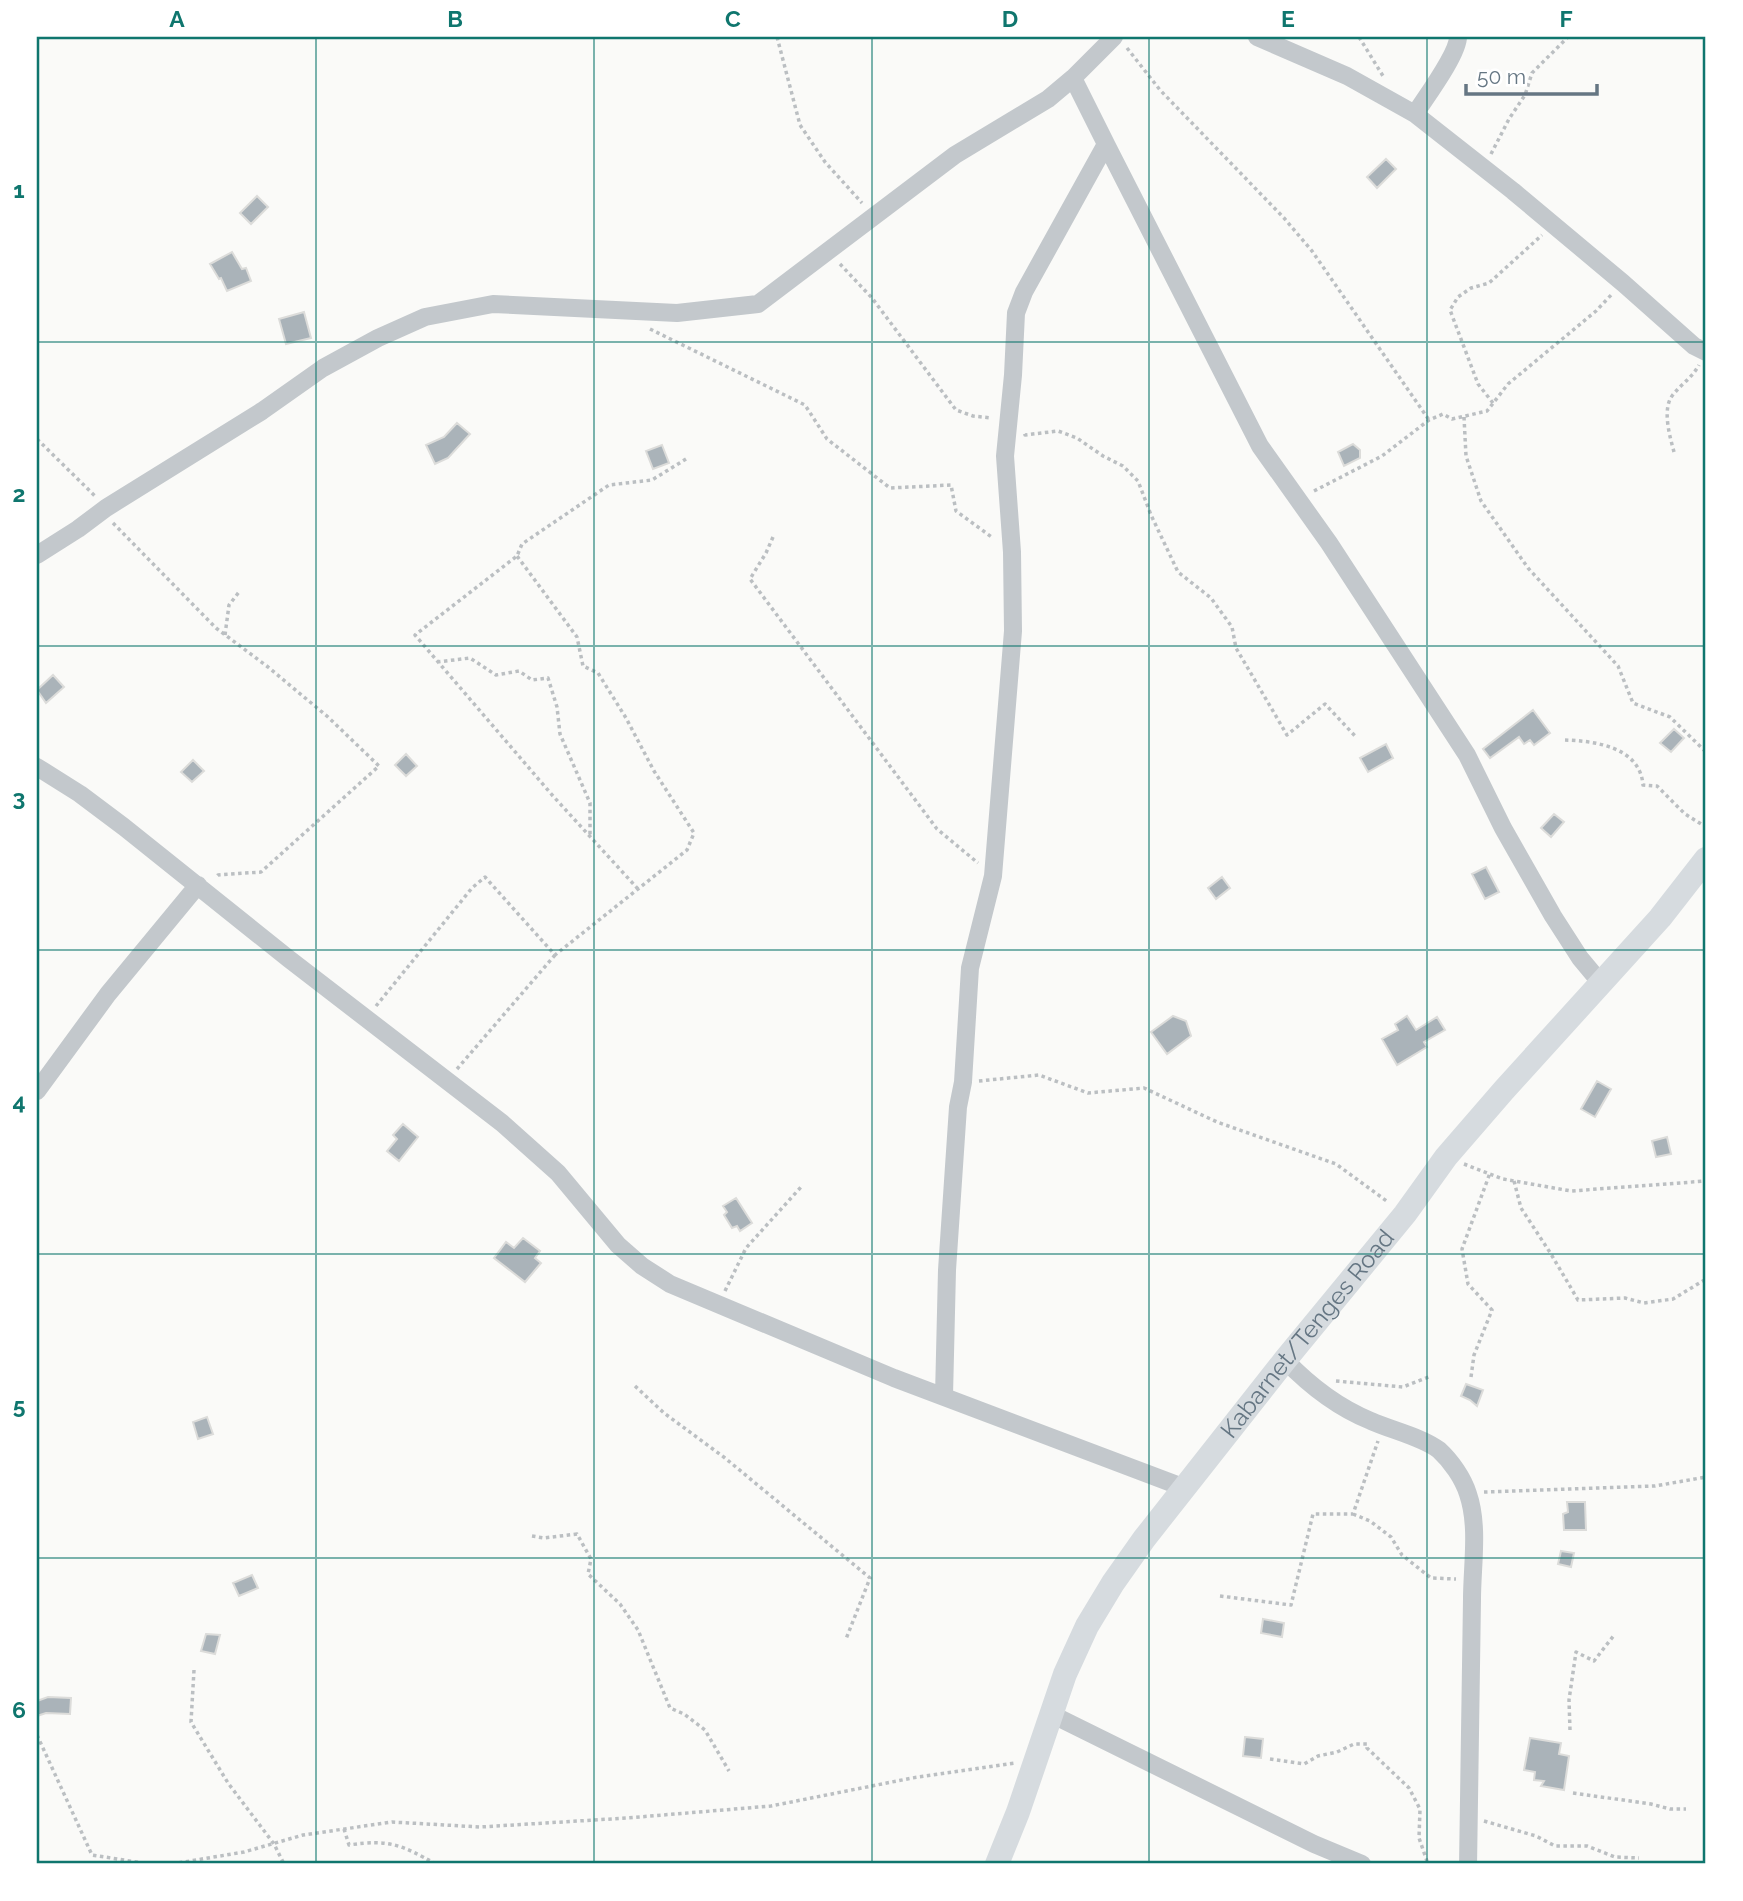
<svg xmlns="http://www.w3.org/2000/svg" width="1743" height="1901" font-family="Raleway,sans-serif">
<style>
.building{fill:#aab3b9;stroke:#dcdcda;stroke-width:2}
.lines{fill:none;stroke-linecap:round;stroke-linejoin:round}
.path{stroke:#bbbfc2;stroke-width:3.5;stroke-dasharray:3.5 3.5;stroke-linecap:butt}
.street{stroke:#c3c8cc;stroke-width:18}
.secondary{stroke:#d6dbdf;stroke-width:24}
.grid{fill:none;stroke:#0f766e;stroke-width:2;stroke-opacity:0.55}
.labels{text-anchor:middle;stroke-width:7;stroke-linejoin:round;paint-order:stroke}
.street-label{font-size:24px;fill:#657683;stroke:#fff}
.neatline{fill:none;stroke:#0f766e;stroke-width:2.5}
.grid-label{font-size:23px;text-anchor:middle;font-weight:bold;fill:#0f766e}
</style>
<rect width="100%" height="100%" fill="#fafaf8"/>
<path class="building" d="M1386 159 1396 169 1377 188 1367 177Z
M257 196 268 207 251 224 240 213Z
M232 252 242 269 246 268 251 281 227 291 221 278 219 279 210 264Z
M304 312 311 338 286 344 279 319Z
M457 423 470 434 448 458 435 464 426 445 444 437Z
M1353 444 1360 450V458L1344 466 1338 452Z
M662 445 669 463 653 469 646 451Z
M53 675 64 687 46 703 37 690Z
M1533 710 1550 733 1534 745 1530 740 1524 744 1519 737 1490 758 1483 749Z
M1674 729 1684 738 1671 752 1660 743Z
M1386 744 1393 758 1368 772 1360 758Z
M406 754 417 766 406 776 395 765Z
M193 760 204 771 192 782 181 772Z
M1554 814 1564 822 1551 837 1541 828Z
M1486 867 1499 892 1485 899 1472 874Z
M1222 877 1230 888 1216 899 1208 888Z
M1173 1016 1186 1021 1191 1036 1167 1054 1151 1032Z
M1407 1016 1416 1030 1437 1017 1445 1030 1424 1042 1427 1047 1397 1065 1382 1039 1398 1030 1395 1024Z
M1597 1081 1611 1089 1595 1117 1581 1109Z
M403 1124 418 1137 399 1161 387 1151 397 1139 393 1135Z
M1667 1137 1671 1154 1656 1157 1652 1141Z
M736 1198 752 1223 740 1231 737 1226 732 1228 724 1215 727 1212 723 1206Z
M523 1238 540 1251 535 1258 541 1263 525 1282 494 1258 506 1242 514 1248Z
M1466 1384 1483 1390 1477 1406 1470 1400 1461 1396Z
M207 1417 213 1434 198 1439 193 1422Z
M1567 1502H1585L1586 1530H1564L1563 1514 1568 1512Z
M1561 1551 1574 1553 1571 1567 1558 1564Z
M252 1575 258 1588 239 1596 233 1583Z
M1263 1619 1284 1623 1282 1637 1261 1633Z
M206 1634 220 1635 215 1654 201 1651Z
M48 1697 71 1698 70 1714 46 1713 37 1716V1701Z
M1245 1737 1263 1739 1261 1758 1243 1756Z
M1530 1738 1561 1743 1559 1754 1569 1756 1564 1790 1541 1786 1544 1781 1534 1780 1535 1772 1524 1770Z"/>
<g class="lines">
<path class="path" d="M777 37 800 125 825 162 862 203
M1359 37 1383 76
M1127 48 1160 90 1284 218 1312 251 1429 420
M1491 154 1509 119 1525 95 1532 73 1568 37
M840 264 872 298 956 410 973 416 991 418
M650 329 805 405 827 439 890 488 951 485 956 511 993 538
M1493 403 1478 384 1450 310 1458 297 1471 288 1489 283 1542 235
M1464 417 1466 456 1481 501 1528 568 1618 666 1633 703 1670 717 1706 752
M1025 434V435L1058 431 1077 438 1103 456 1123 466 1138 481 1151 515 1178 572 1211 598 1232 627 1236 648 1287 735 1325 704 1357 738
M37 439 96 497
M1674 452C1670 437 1662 410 1672 396 1681 384 1692 378 1699 365
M1314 491 1382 456 1429 420 1443 414 1452 419 1487 411 1508 384 1596 311 1613 293
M113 523 216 628 268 667 328 717 379 766 261 872 218 875 215 878
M773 537 766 553 750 579 937 829 978 863
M225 635 229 605 239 592
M437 662 470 658 496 675 519 671 532 680 548 678 557 707 560 734 590 803V835
M1565 740C1595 741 1640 747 1643 785L1657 786 1685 814 1706 827
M638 889 553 796 415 635 517 556 522 544 609 485 652 480 686 459
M376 1006 472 888 485 877 555 955 687 850 694 833 654 771 626 718 598 673 583 666 577 637 517 556
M457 1069 555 955
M979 1081 1039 1075 1088 1093 1144 1088 1217 1122 1336 1164 1388 1202
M1464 1164 1503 1179 1571 1191 1706 1181
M1514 1181 1521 1208 1551 1254 1578 1300 1625 1298 1644 1303 1673 1299 1706 1279
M725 1291 746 1248 801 1187
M1471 1377 1474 1355 1492 1310 1468 1284 1462 1249 1490 1173
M1336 1381 1403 1387 1431 1376
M635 1386 664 1413 725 1458 870 1578 846 1639
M1484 1492 1655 1486 1706 1477
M1353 1514 1370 1521 1391 1537 1402 1555 1431 1578 1456 1579
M532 1536 544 1538 577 1534 591 1559 588 1574 620 1604 638 1630 670 1708 684 1714 705 1730 729 1771
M1220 1596 1291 1605 1313 1514H1353L1378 1441
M194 1670 191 1722 228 1783 274 1844 284 1864
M1570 1730 1569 1700 1576 1652 1594 1661 1615 1634
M37 1735 92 1855 149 1864
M1270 1759 1304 1764 1318 1756 1337 1752 1354 1744H1367V1748L1409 1788 1420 1809 1419 1838 1428 1864
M1573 1793 1651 1804 1670 1809H1686
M1484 1821 1536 1836 1555 1846H1587L1615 1857 1639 1858
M344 1829 349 1845C390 1839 401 1845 436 1864
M172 1864 244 1852 303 1835 392 1822 480 1827 627 1818 771 1806 912 1778 1015 1763"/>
<path class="street" d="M1257 37 1347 76 1415 114 1513 191 1623 283 1694 346 1706 352
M1415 114C1426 97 1458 54 1458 37
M1106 144 1260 446 1329 543 1467 755 1503 828 1553 916 1580 958 1600 982
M37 555 78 529 106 508 262 411 323 368 378 338 425 317 493 304 677 313 758 304 955 155 1048 99 1073 78
M37 767 80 794 124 827 289 959 502 1123 558 1173 618 1245 642 1266 670 1284 894 1378 1185 1488
M37 1091 108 994 198 885
M1285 1360C1309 1385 1339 1408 1371 1421 1391 1430 1422 1437 1439 1450 1451 1461 1463 1478 1468 1494 1479 1526 1472 1566 1472 1599 1471 1688 1470 1776 1468 1864
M944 1396 947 1270 958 1107 963 1082 970 968 993 876 1013 631 1012 552 1005 456 1013 375 1016 313 1024 292 1106 144 1073 78 1114 37
M1051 1714 1314 1844 1362 1864"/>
<path class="secondary" id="s1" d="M997 1864 1018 1812 1065 1674 1087 1626 1113 1583 1144 1539 1285 1360 1405 1214 1446 1157 1504 1090 1660 918 1706 859"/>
</g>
<path class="grid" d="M316 37V1864M594 37V1864M872 37V1864M1149 37V1864M1427 37V1864M37 342H1706M37 646H1706M37 950H1706M37 1254H1706M37 1558H1706"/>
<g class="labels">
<g class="street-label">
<text dy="8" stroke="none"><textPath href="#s1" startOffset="621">Kabarnet/Tenges Road</textPath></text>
</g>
</g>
<rect width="1743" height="1901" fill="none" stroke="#ffffff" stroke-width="77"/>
<path d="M1466 84v10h131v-10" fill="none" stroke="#657683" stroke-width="3.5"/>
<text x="1477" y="84" font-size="21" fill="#657683" stroke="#ffffff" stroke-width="5" paint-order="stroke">50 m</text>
<rect x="38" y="38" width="1666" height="1824" class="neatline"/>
<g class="grid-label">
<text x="177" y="27">A</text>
<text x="455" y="27">B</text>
<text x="733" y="27">C</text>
<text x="1010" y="27">D</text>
<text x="1288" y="27">E</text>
<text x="1566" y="27">F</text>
<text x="19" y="198">1</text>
<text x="19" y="502">2</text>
<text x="19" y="806">3</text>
<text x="19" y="1110">4</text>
<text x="19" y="1414">5</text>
<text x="19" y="1718">6</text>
</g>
</svg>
